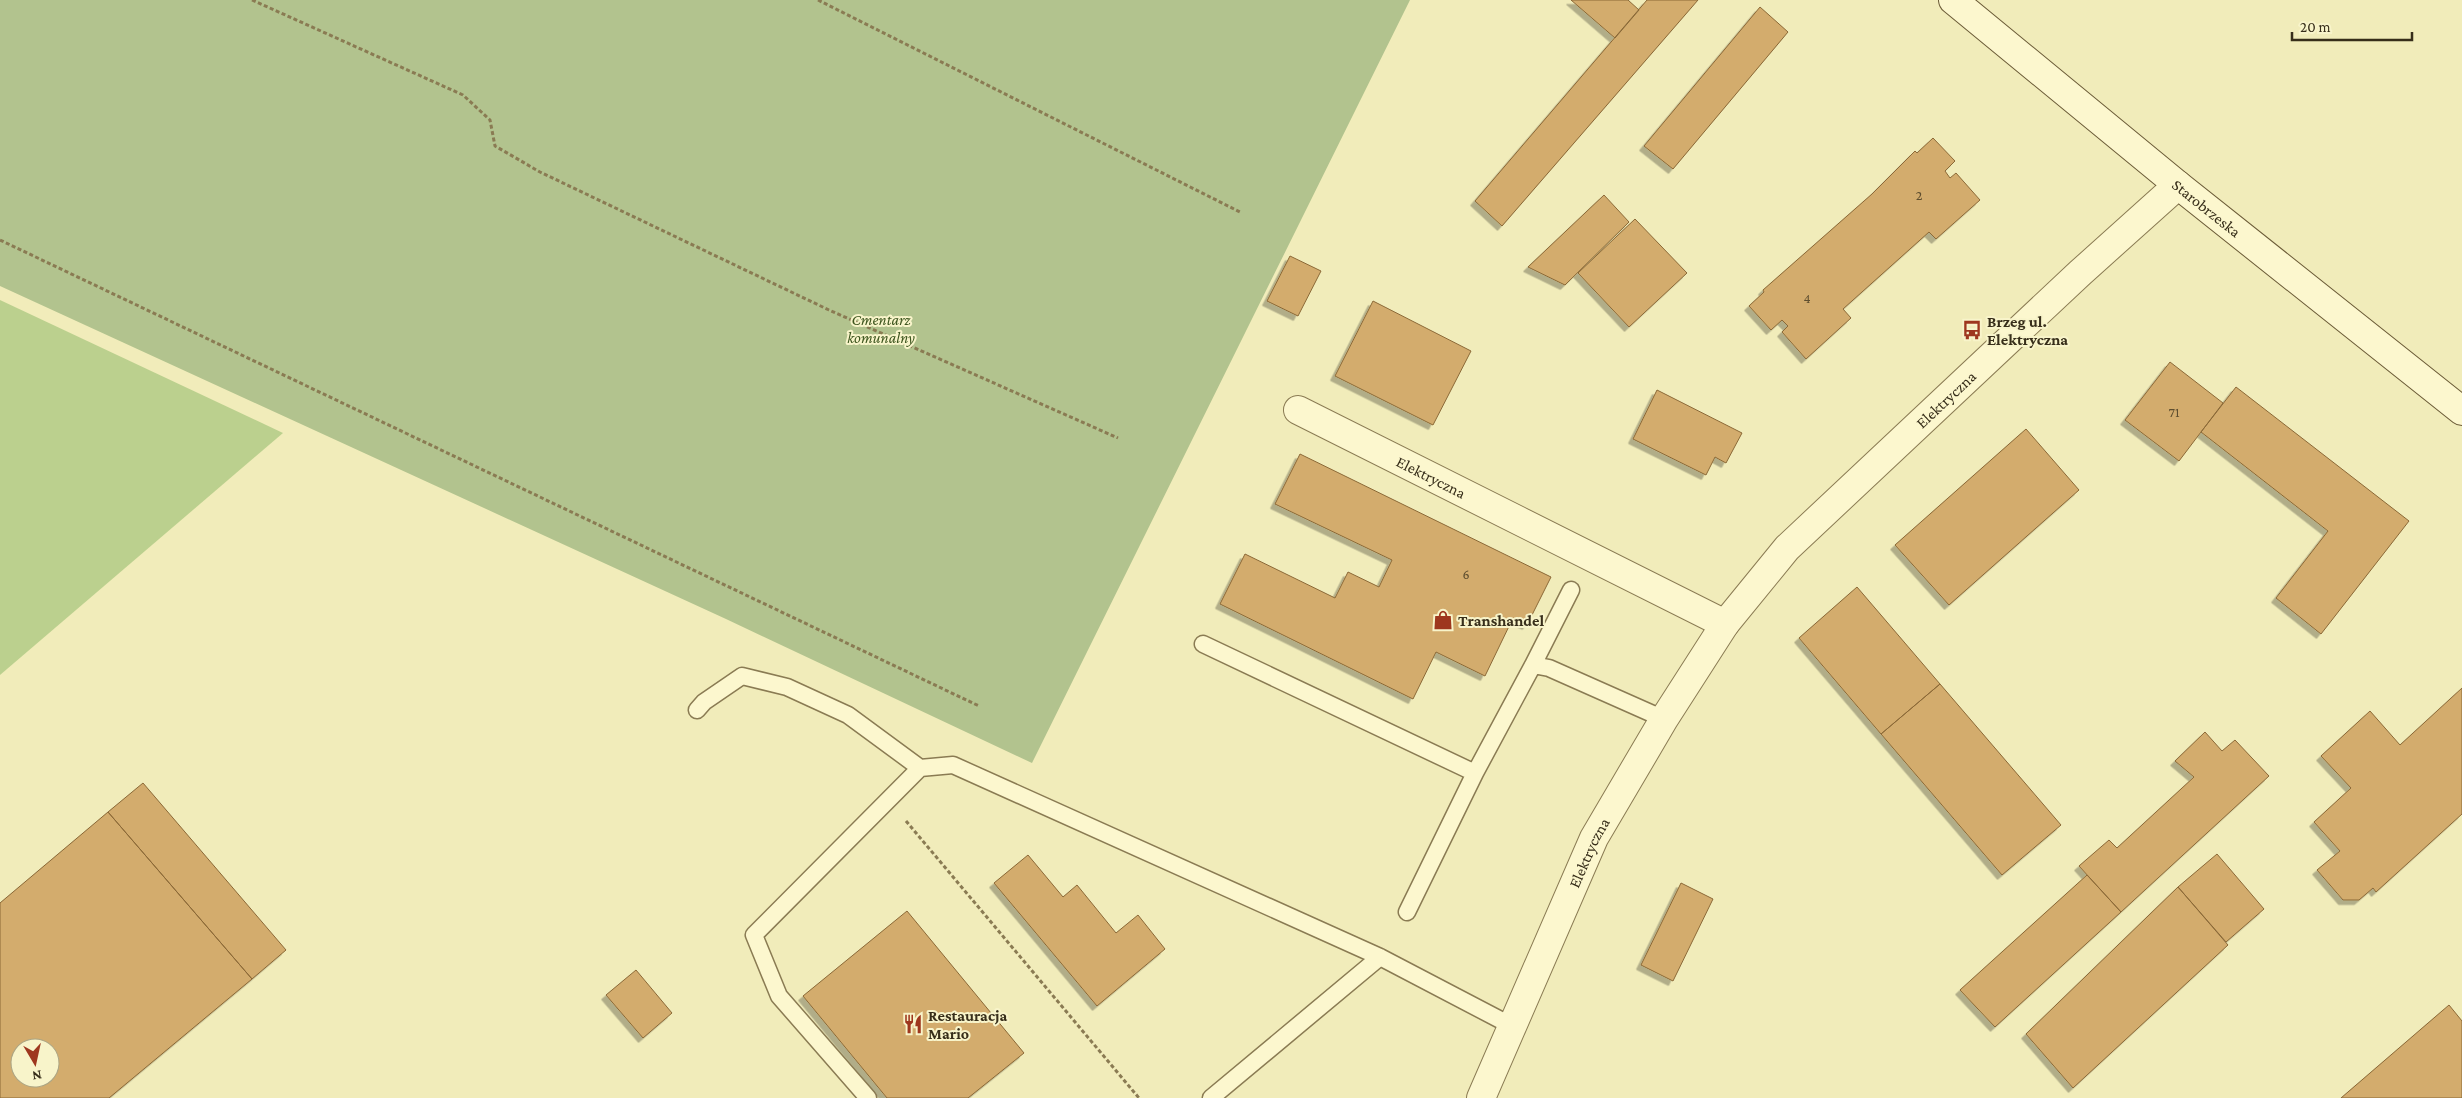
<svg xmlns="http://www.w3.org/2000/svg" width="2462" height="1098" font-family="'Crimson Pro',serif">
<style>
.green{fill:#bbd08e}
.cemetery{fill:#b2c38e}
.building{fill:#d3ac6d;stroke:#8b6937;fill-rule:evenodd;filter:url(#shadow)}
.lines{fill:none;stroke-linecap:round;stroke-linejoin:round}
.lane-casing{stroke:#8a7b53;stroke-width:19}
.street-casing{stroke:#8a7b53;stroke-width:30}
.secondary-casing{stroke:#6b5b37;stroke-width:30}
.path{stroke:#8a7b53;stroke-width:3;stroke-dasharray:4 2.5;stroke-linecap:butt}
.lane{stroke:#fcf7ce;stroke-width:16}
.street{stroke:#fcf7ce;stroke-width:28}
.secondary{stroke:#fcf7ce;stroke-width:28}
.labels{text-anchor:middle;stroke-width:4;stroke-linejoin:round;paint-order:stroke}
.number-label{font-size:14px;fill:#5e4e2f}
.street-label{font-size:16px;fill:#372e1a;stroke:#f8f4ca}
.park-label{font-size:16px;font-style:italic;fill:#3d551e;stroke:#f8f4ca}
.poi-label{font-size:16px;font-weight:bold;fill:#372e1a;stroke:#f8f4ca;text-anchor:start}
</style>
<defs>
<filter id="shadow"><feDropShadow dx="-4.5" dy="4.5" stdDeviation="0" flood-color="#0004"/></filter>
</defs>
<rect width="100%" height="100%" fill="#f1ecba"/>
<path class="green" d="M0 300 283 433 0 675Z"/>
<path class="cemetery" d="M0 0H1410L1032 763 726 619 0 286Z"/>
<path class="building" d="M1571 0H1628L1639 10 1615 38Z
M1647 0H1698L1502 226 1475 201Z
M1760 7 1788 32 1673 169 1644 146Z
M1933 138 1955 161 1945 171 1950 178 1956 173 1980 200 1936 239 1929 232 1843 309 1851 318 1806 359 1782 332 1788 326 1782 320 1771 330 1749 306 1764 292 1763 290 1872 194 1915 151 1917 153Z
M1604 195 1629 222 1565 285 1528 267Z
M1635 219 1687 273 1629 327 1578 273Z
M1290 256 1321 271 1298 316 1267 301Z
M1373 301 1471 351 1433 425 1335 376Z
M2170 362 2223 403 2179 461 2125 420Z
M2236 387 2409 521 2321 634 2276 598 2328 531 2201 432Z
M1657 390 1742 433 1726 463 1715 457 1706 475 1633 439Z
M2026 429 2079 490 1949 605 1895 545Z
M1300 454 1551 577 1527 625 1513 618 1485 676 1436 652 1413 699 1220 604 1245 554 1335 598 1348 572 1379 587 1392 560 1275 504Z
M1857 587 1940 684 1881 734 1799 638Z
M1940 684 2061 825 2002 875 1881 734Z
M2462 688V814L2376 892 2373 888 2359 900H2343L2317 870 2340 851 2314 822 2351 788 2321 756 2370 711 2400 745Z
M2205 732 2222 751 2235 740 2269 776 2121 912 2079 866 2109 840 2117 848 2194 777 2175 761Z
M143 783 286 950 252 979 108 812Z
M108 812 252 979 109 1098H0V903ZM20 1048H50V1078H20Z
M2217 854 2264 909 2226 942 2178 887Z
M1028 855 1063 897 1077 885 1116 933 1138 915 1165 949 1097 1006 994 883Z
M2087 875 2121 912 1995 1027 1960 990Z
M1681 883 1713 899 1673 981 1641 965Z
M2178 887 2228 945 2073 1088 2026 1034Z
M907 911 1024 1053 968 1098H887L803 996Z
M636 970 672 1013 643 1038 606 995Z
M2449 1005 2462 1021V1098H2341Z"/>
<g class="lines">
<defs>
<path id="lane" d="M1203 644 1475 773 1533 665 1549 668 1664 719
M1533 665 1571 590
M697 710 704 702 742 676 787 687 848 715 920 768
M1407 912 1475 773
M868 1098 779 996 754 935 920 768 953 765 1380 957 1512 1026
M1211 1098 1380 957"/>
<g id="street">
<path id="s1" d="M1298 410 1725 624"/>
<path id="s2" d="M1481 1098 1594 838 1664 719 1725 624 1787 548 2080 273 2178 185"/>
</g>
<g id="secondary">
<path id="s3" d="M1953 0 2178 185 2462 411"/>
</g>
</defs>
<use href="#lane" class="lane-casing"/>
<use href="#street" class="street-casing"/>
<use href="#secondary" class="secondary-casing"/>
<path class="path" d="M252 0 463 95 490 120 495 146 540 172 829 310 1118 438
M818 0 1240 212
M0 240 979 706
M906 821 1139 1098"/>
<use href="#lane" class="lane"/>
<use href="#street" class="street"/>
<use href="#secondary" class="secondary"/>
</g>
<defs>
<symbol id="bus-bare" viewBox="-9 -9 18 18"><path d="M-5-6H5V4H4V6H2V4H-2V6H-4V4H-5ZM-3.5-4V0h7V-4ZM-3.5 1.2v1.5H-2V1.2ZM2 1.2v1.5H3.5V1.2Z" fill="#9e371e" stroke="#f8f4ca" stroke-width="2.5" paint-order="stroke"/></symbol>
<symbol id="shop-bare" viewBox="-9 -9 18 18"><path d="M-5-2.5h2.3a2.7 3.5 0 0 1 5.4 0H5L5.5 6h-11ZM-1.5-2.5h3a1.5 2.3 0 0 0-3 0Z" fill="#9e371e" stroke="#f8f4ca" stroke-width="2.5" paint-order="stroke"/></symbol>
<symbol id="restaurant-bare" viewBox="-9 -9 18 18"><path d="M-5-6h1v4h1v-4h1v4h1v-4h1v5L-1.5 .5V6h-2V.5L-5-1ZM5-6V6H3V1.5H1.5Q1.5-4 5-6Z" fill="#9e371e" stroke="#f8f4ca" stroke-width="2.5" paint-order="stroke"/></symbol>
</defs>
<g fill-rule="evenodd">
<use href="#bus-bare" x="1958" y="316" width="28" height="28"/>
<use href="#shop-bare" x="1429" y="606" width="28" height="28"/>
<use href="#restaurant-bare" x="899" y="1010" width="28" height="28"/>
</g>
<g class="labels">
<g class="number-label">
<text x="1919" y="200">2</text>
<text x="1807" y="303">4</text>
<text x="2174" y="417">71</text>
<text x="1466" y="579">6</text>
</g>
<g class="street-label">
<text dy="6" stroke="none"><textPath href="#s3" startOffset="328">Starobrzeska</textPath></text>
<text dy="6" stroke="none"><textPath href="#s2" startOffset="850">Elektryczna</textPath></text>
<text dy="6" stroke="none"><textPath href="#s1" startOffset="149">Elektryczna</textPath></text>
<text dy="6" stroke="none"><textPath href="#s2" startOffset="268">Elektryczna</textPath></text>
</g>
<g class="park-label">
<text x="881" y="325">Cmentarz<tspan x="881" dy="18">komunalny</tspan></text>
</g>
<g class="poi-label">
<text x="1987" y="327">Brzeg ul.<tspan x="1987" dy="18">Elektryczna</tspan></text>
<text x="1458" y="626">Transhandel</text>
<text x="928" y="1021">Restauracja<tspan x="928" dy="18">Mario</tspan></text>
</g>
</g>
<g transform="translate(35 1063) rotate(171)"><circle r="24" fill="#f8f4ca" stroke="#aba584"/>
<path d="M0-4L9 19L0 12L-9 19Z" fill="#9e371e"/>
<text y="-8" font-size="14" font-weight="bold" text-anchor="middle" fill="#372e1a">N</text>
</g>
<path d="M2292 32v8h120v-8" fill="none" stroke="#372e1a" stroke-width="2.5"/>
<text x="2300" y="32" font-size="15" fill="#372e1a" stroke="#f8f4ca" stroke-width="4" paint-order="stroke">20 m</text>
</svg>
